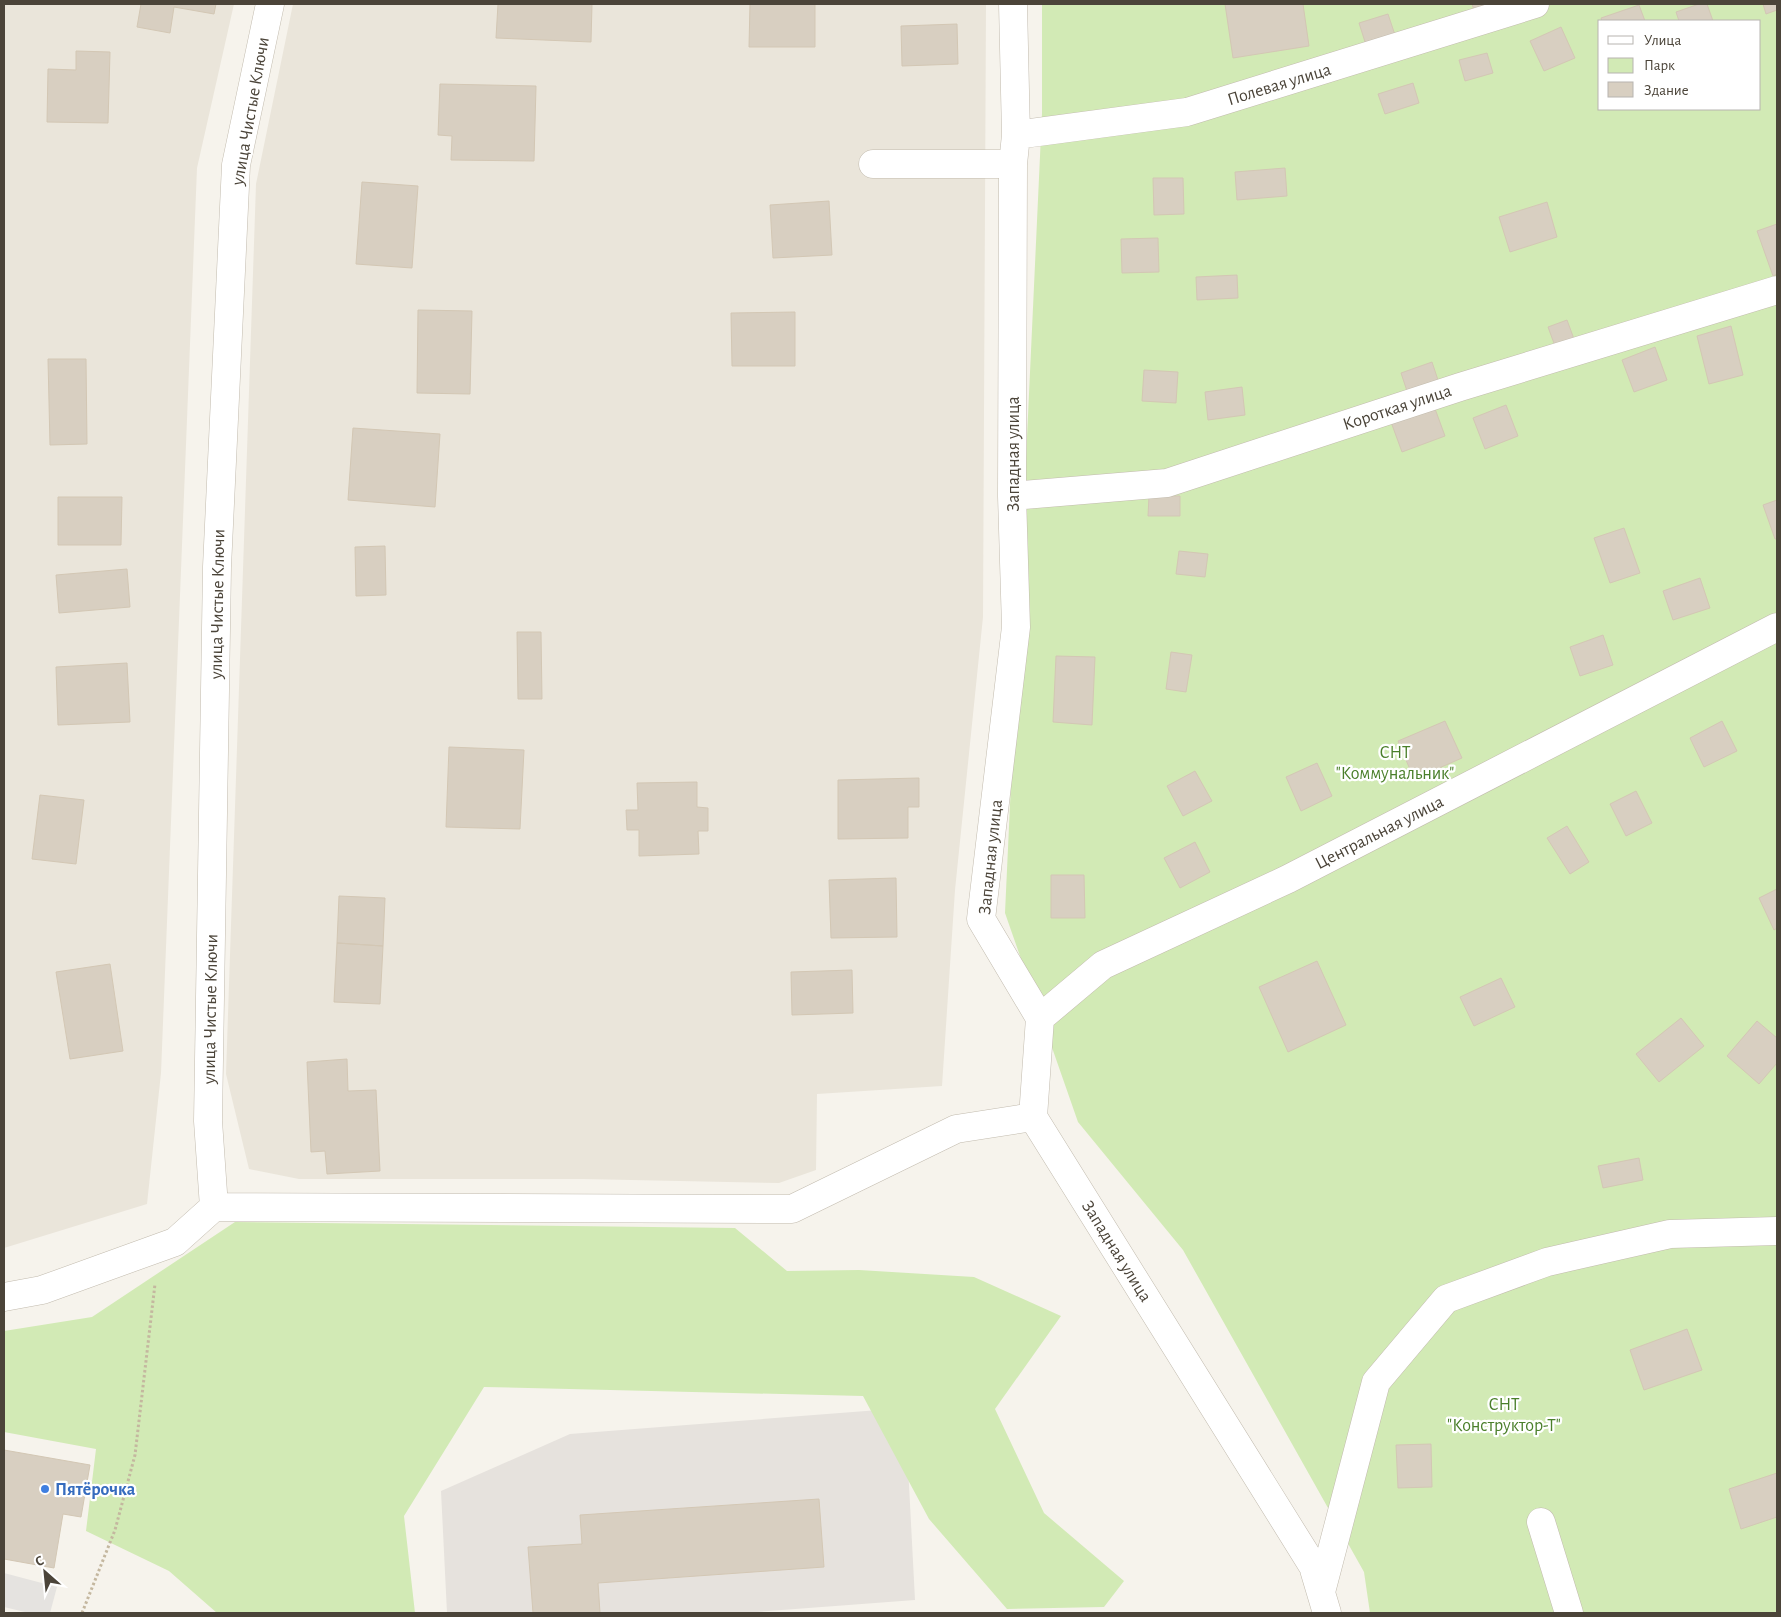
<svg xmlns="http://www.w3.org/2000/svg" width="1781" height="1617" font-family="'Alegreya Sans',sans-serif">
<style>
.residential{fill:#eae5da}
.industrial{fill:#e6e2dd}
.green{fill:#d2eab5;fill-rule:evenodd}
.parking{fill:#e5e3e0}
.building{fill:#d8cfc1;stroke:#d3c7b4}
.lines{fill:none;stroke-linecap:round;stroke-linejoin:round}
.minor-casing{stroke:#c2bbae;stroke-width:29}
.path{stroke:#c4b79f;stroke-width:3;stroke-dasharray:2.5 2.5;stroke-linecap:butt}
.minor{stroke:#fff;stroke-width:28}
.shop-dot{fill:#3f7fe0;stroke:#fff;stroke-width:2}
.labels{text-anchor:middle;stroke-width:4.5;stroke-linejoin:round;paint-order:stroke}
.street-label{font-size:18px;fill:#4b4439;stroke:#fff}
.park-label{font-size:18px;fill:#4a7f2a;stroke:#fff}
.shop-label{font-size:18px;font-weight:bold;fill:#366cbe;stroke:#fff;text-anchor:start}
</style>
<rect width="100%" height="100%" fill="#f6f3ec"/>
<path class="residential" d="M4 4H234L197 168 161 1073 147 1204 4 1248Z
M293 4H986L983 617 955 890 942 1086 817 1094 816 1170 779 1183 583 1179H299L249 1169 226 1074 256 184Z"/>
<path class="industrial" d="M905 1408 915 1600 743 1613H447L441 1491 570 1434Z"/>
<path class="green" d="M1042 4H1777V1613H1370L1364 1572 1183 1250 1078 1122 1005 913 1042 113ZM1600 21H1760V109H1600Z
M235 1222 735 1228 787 1271 859 1270 974 1277 1061 1316 995 1409 1044 1513 1124 1581 1104 1607 1007 1609 929 1519 863 1396 484 1387 404 1516 415 1613H217L169 1571 86 1531 96 1449 4 1432V1331L92 1317Z"/>
<path class="parking" d="M4 1573 57 1587 50 1613H29L4 1607Z"/>
<path class="building" d="M141 4H216L214 14 174 7 170 33 137 27Z
M498 4H592L591 42 496 38Z
M750 4H815V47H749Z
M1225 4H1303L1309 46 1233 58Z
M1472 4H1499L1475 13Z
M1699 4H1707L1713 21H1679L1676 12Z
M1763 4H1777V10L1766 14Z
M1639 5 1645 21H1602L1601 18Z
M1388 14 1395 35 1366 45 1359 23Z
M957 24 958 64 902 66 901 26Z
M1561 27 1575 58 1544 71 1530 41Z
M76 51 110 52 108 123 47 122 48 69 76 70Z
M1487 53 1493 73 1465 81 1459 60Z
M1413 83 1419 103 1385 114 1378 94Z
M440 84 536 86 534 161 451 160 452 136 438 135Z
M1285 168 1287 196 1237 200 1235 172Z
M1153 178H1183L1184 214 1154 215Z
M362 182 418 186 412 268 356 264Z
M829 201 832 255 773 258 770 205Z
M1547 202 1557 237 1510 252 1499 217Z
M1777 224V274L1773 276 1757 231Z
M1158 238 1159 272 1122 273 1121 239Z
M1237 275 1238 298 1197 300 1196 277Z
M418 310 472 311 470 394 417 393Z
M795 312V366H732L731 313Z
M1567 320 1574 339 1555 346 1548 327Z
M1731 326 1743 375 1709 384 1697 336Z
M1655 347 1667 380 1634 392 1622 360Z
M48 359H86L87 444 50 445Z
M1432 362 1438 380 1407 391 1401 373Z
M1144 370 1178 372 1176 403 1142 401Z
M1242 387 1245 415 1208 420 1205 392Z
M1506 405 1518 436 1485 449 1473 418Z
M1434 406 1445 436 1402 452 1391 422Z
M353 428 440 434 435 507 348 500Z
M1149 496H1180V516H1148Z
M58 497H122L121 545H58Z
M1777 500V539H1775L1763 505Z
M1624 528 1640 573 1610 583 1594 538Z
M385 546 386 595 356 596 355 547Z
M1179 551 1208 554 1205 577 1176 574Z
M127 569 130 607 59 613 56 575Z
M1700 578 1710 608 1673 620 1663 591Z
M517 632H541L542 699H518Z
M1603 635 1613 665 1580 676 1570 647Z
M1171 652 1192 655 1186 692 1166 689Z
M1056 656 1095 657 1092 725 1053 722Z
M127 663 130 722 58 725 56 667Z
M1445 721 1462 758 1414 779 1398 741Z
M1722 721 1737 751 1704 767 1690 738Z
M449 747 524 750 520 829 446 827Z
M1317 763 1332 796 1301 811 1286 777Z
M1195 771 1212 801 1183 816 1167 786Z
M919 778V807H908V838L838 839V780Z
M697 782V807L708 808V831H698L699 854 639 856V830H627L626 810H638L637 783Z
M1636 791 1652 823 1626 836 1610 804Z
M40 795 84 800 76 864 32 859Z
M1567 826 1589 862 1570 874 1547 838Z
M1195 842 1210 872 1180 888 1164 858Z
M1051 875H1084L1085 918H1051Z
M896 878 897 937 831 938 829 880Z
M1777 889V928L1774 930 1759 898Z
M339 896 385 898 383 946 337 943Z
M337 943 383 946 380 1004 334 1002Z
M1317 961 1346 1025 1288 1052 1259 987Z
M110 964 123 1051 70 1059 56 972Z
M852 970 853 1013 792 1015 791 972Z
M1501 978 1515 1007 1474 1026 1460 997Z
M1681 1018 1704 1046 1659 1082 1636 1054Z
M1757 1021 1777 1038V1063L1759 1084 1727 1056Z
M347 1059 348 1091 376 1090 380 1171 327 1174 325 1151 311 1152 307 1062Z
M1639 1158 1643 1180 1603 1188 1598 1166Z
M1687 1329 1702 1370 1644 1390 1630 1350Z
M1431 1444 1432 1487 1398 1488 1396 1445Z
M4 1450 90 1465 81 1517 63 1514 54 1568 4 1559Z
M1777 1473V1517L1741 1529 1729 1489Z
M819 1499 824 1567 598 1583 600 1613H533L528 1547 582 1544 580 1515Z"/>
<g class="lines">
<defs>
<path id="minor" d="M1013 4 1016 135 1013 164 1012 496 1016 627 981 919 1040 1018 1033 1117 1313 1566 1327 1613
M1016 135 1187 112 1535 4
M873 164H1013
M1012 496 1167 483 1460 387 1777 290
M1040 1018 1103 965 1288 879 1777 627
M214 1207 208 1121 217 567 236 165 270 4
M4 1297 42 1290 175 1242 214 1207 792 1209 956 1129 1033 1117
M1541 1522 1569 1613
M1321 1592 1376 1382 1446 1299 1547 1262 1670 1234 1777 1231"/>
</defs>
<use href="#minor" class="minor-casing"/>
<path class="path" d="M82 1613 115 1530 135 1455 155 1284"/>
<use href="#minor" class="minor"/>
</g>
<circle class="shop-dot" cx="45" cy="1489" r="5"/>
<g class="labels">
<g class="street-label">
<text transform="translate(1279 84) rotate(-17)" y="6">Полевая улица</text>
<text transform="translate(250 111) rotate(-80)" y="6">улица Чистые Ключи</text>
<text transform="translate(1397 407) rotate(-18)" y="6">Короткая улица</text>
<text transform="translate(1013 454) rotate(-90)" y="6">Западная улица</text>
<text transform="translate(217 604) rotate(-89)" y="6">улица Чистые Ключи</text>
<text transform="translate(1379 832) rotate(-27)" y="6">Центральная улица</text>
<text transform="translate(990 857) rotate(-84)" y="6">Западная улица</text>
<text transform="translate(210 1009) rotate(-89)" y="6">улица Чистые Ключи</text>
<text transform="translate(1117 1251) rotate(58)" y="6">Западная улица</text>
</g>
<g class="park-label">
<text x="1395" y="758">СНТ<tspan x="1395" dy="21">"Коммунальник"</tspan></text>
<text x="1504" y="1410">СНТ<tspan x="1504" dy="21">"Конструктор-Т"</tspan></text>
</g>
<g class="shop-label">
<text x="55" y="1495">Пятёрочка</text>
</g>
</g>
<rect width="1781" height="1617" fill="none" stroke="#4b4439" stroke-width="10"/>
<rect x="1598" y="20" width="162" height="90" fill="#ffffff" stroke="#b7b4b0"/>
<rect x="1608" y="36" width="25" height="8" fill="#ffffff" stroke="#b7b4b0"/>
<text x="1644" y="45" font-size="15" fill="#4b4439">Улица</text>
<rect x="1608" y="58" width="25" height="15" fill="#d2eab5" stroke="#b7b4b0"/>
<text x="1644" y="70" font-size="15" fill="#4b4439">Парк</text>
<rect x="1608" y="82" width="25" height="15" fill="#d8cfc1" stroke="#b7b4b0"/>
<text x="1644" y="95" font-size="15" fill="#4b4439">Здание</text>
<g transform="translate(45 1572) rotate(333)" stroke="#ffffff" stroke-width="4" paint-order="stroke">
<path d="M0-4L9 19L0 12L-9 19Z" fill="#4b4439"/>
<text y="-8" font-size="14" font-weight="bold" text-anchor="middle" fill="#4b4439">С</text>
</g>
</svg>
